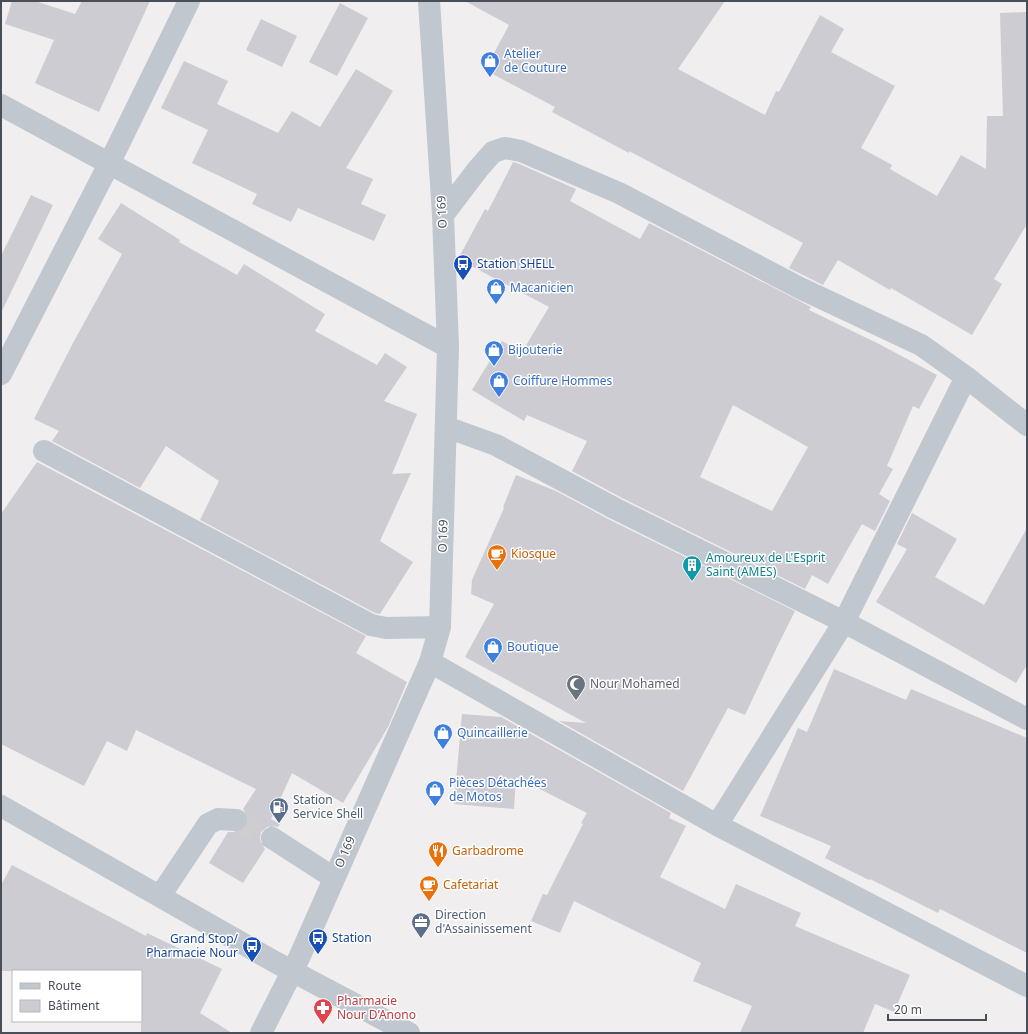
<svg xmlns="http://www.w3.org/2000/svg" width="1028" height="1034" font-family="'Noto Sans',sans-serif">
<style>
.building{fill:#ccccd2;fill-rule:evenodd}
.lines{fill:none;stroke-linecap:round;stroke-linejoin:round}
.minor-tunnel{stroke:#ceced0;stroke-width:22;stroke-dasharray:22 11;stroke-linecap:butt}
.minor{stroke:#c0c7ce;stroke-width:22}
.labels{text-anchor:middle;stroke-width:3;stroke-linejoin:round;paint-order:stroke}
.shop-label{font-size:12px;fill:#366cbe;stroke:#fff;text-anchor:start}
.street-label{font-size:12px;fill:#484f59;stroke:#fff}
.transit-label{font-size:12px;fill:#164399;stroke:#fff;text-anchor:start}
.food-label{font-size:12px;fill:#c56008;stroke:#fff;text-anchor:start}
.culture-label{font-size:12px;fill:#0d838f;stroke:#fff;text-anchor:start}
.worship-label{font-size:12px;fill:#5b616d;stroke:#fff;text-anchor:start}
.service-label{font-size:12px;fill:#4e5e75;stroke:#fff;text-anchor:start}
.health-label{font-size:12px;fill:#be3a42;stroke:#fff;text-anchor:start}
</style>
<rect width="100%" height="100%" fill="#f0eeee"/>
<path class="building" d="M12 1H35L75 14 82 1H150L99 112 35 83 54 40 5 24Z
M465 1H725L678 69 765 115 776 91 779 92 820 15 844 29 831 52 895 86 861 148 892 165 890 169 937 196 961 155 986 169 987 116H1003L1000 13 1027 12V224L994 279 1002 284 972 335 891 288 890 290 838 260 823 285 789 268 803 243 665 170 629 151V153L552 112 555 107 485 70 509 25Z
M340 3 368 18 337 76 309 62Z
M261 19 297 36 282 67 246 50Z
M184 61 228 81 217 104 278 133 292 111 320 127 356 69 393 91 346 168 373 179 361 204 386 215 374 241 298 208 291 222 252 204 257 194 192 163 208 130 161 108Z
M513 162 517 163 576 189 570 201 640 239 649 223 811 307 809 310 879 344 937 375 919 409 913 406 887 466 893 469 879 494 890 501 875 531 862 524 828 584 812 575 805 589 622 498 572 471 587 441 527 415 524 421 472 390 502 341 522 352 549 307 458 259 485 209 488 211ZM733 405 808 447 772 511 700 477Z
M31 195 53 205 1 313V256Z
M121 203 180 240 179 242 237 275 244 264 325 314 315 331 377 365 385 353 407 367 384 401 417 414 392 474 411 473 380 541 413 562 380 614 375 613 200 520 219 481 166 446 140 488 52 441 59 431 34 419 74 341 122 254 98 239Z
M37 462 366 636 356 653 407 682 388 727 343 803 292 773 271 819 280 824 278 827 272 826 267 827 261 832 260 838 261 843 265 849 243 883 209 863 228 832H235L241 831 247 826 248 821 247 815 243 809 256 789 136 730 127 751 107 741 84 786 1 744V514Z
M516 475 556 491 610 520 795 611 778 645 745 715 728 708 683 791 559 721 586 723 465 657 494 604 471 594 472 580 504 508 503 507Z
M912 513 957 539 935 577 984 605 1027 528V665L1016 683 876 602 907 549 897 544Z
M834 669 906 700 911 689 1027 738V953L940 909 938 913 870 879 869 880 825 858 831 846 760 816 798 728 807 732Z
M462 714 501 717 671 813 669 818 686 826 660 877 725 909 736 884 801 913 795 926 910 975 894 1012 875 1004 863 1033H740L752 1006 693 981 701 963 574 901 560 933 531 921 543 894 547 895 583 824 581 823 587 813 516 777 514 809 454 804Z
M12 865 146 936 147 933 222 969 200 1013 232 1033H141V971H1V885Z"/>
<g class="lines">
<path class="minor-tunnel" d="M236 820 272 838"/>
<path class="minor" d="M1 105 448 347
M443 215 478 169 493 152 505 148 521 151 619 193 800 288 921 345 966 377 1027 425
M1 374 109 164 189 1
M446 427 496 445 616 509 844 622 1027 719
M44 451 371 625 386 628 440 627
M430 662 717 825 1027 986
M1 806 275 962 409 1033
M717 825 844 622 966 377
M272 838 334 878
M160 896 208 824 218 819 236 820
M261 1033 299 958 430 662 440 627 448 347 443 215 429 1"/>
</g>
<defs>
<symbol id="shop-pin" viewBox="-11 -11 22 30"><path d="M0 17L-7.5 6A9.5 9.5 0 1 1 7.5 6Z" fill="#3f7fe0" stroke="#fff"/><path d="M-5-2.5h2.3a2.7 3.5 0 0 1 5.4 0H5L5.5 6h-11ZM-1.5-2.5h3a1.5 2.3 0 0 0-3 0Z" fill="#fff"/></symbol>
<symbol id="bus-pin" viewBox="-11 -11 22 30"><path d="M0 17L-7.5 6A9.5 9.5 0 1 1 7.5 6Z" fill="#1a4fb4" stroke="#fff"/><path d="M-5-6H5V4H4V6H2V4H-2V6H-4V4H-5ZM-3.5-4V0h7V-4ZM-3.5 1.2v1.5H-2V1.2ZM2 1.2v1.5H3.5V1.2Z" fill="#fff"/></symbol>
<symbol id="cafe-pin" viewBox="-11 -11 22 30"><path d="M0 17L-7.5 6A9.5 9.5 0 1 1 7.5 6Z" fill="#e8710a" stroke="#fff"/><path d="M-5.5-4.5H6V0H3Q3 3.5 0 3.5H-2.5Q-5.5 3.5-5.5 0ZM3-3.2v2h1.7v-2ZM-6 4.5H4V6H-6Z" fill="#fff"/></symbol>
<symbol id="building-pin" viewBox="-11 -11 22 30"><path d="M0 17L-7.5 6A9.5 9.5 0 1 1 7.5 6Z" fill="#0f9aa8" stroke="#fff"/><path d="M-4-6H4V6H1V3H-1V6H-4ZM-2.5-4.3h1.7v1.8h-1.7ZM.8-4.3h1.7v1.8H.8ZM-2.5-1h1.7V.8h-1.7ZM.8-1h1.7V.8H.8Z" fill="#fff"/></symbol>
<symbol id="mosque-pin" viewBox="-11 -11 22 30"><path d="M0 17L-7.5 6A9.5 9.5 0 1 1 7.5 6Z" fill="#6b7280" stroke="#fff"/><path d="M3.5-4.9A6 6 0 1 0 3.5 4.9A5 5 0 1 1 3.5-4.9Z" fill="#fff"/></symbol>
<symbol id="fuel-pin" viewBox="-11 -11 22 30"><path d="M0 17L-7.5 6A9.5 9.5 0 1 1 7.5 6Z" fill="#5c6f8a" stroke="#fff"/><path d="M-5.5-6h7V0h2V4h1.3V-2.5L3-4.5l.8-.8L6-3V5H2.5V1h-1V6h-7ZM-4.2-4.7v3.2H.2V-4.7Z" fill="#fff"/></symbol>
<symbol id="restaurant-pin" viewBox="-11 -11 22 30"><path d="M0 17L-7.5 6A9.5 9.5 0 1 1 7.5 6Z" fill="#e8710a" stroke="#fff"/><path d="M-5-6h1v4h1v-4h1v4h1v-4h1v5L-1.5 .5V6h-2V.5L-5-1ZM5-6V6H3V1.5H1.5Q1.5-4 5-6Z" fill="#fff"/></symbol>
<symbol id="office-pin" viewBox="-11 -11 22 30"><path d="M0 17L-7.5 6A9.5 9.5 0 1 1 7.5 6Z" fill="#5c6f8a" stroke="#fff"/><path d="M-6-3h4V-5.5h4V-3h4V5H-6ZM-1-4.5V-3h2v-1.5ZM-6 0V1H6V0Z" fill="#fff"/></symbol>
<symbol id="pharmacy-pin" viewBox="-11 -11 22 30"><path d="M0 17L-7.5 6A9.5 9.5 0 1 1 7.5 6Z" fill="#e0444e" stroke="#fff"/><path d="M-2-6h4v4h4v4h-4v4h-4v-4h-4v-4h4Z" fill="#fff"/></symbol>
</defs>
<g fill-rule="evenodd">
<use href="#shop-pin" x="479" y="50" width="22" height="30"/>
<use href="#bus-pin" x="452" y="253" width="22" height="30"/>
<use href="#shop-pin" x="485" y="277" width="22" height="30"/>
<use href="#shop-pin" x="483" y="339" width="22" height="30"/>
<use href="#shop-pin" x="488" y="370" width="22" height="30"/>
<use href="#cafe-pin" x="486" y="543" width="22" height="30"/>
<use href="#building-pin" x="681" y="554" width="22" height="30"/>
<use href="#shop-pin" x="482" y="636" width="22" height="30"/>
<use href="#mosque-pin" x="565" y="673" width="22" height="30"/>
<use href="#shop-pin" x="432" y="722" width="22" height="30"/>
<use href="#shop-pin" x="424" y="779" width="22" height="30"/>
<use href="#fuel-pin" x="268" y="796" width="22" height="30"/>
<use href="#restaurant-pin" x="427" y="840" width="22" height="30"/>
<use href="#cafe-pin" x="418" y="874" width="22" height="30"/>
<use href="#office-pin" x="410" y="911" width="22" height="30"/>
<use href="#bus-pin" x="307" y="927" width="22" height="30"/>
<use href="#bus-pin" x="241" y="935" width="22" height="30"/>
<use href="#pharmacy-pin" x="312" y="997" width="22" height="30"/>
</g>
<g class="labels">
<g class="shop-label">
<text x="504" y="58">Atelier<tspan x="504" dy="14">de Couture</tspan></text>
<text x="510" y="292">Macanicien</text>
<text x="508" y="354">Bijouterie</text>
<text x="513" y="385">Coiffure Hommes</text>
<text x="507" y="651">Boutique</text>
<text x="457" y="737">Quincaillerie</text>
<text x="449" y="787">Pièces Détachées<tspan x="449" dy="14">de Motos</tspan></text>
</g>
<g class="street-label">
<text transform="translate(442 212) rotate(-93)" y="4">O 169</text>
<text transform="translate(443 536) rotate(-88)" y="4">O 169</text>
<text transform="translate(345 852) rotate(-66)" y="4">O 169</text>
</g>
<g class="transit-label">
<text x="477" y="268">Station SHELL</text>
<text x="332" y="942">Station</text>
<text x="238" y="943" text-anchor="end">Grand Stop/<tspan x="238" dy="14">Pharmacie Nour</tspan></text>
</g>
<g class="food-label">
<text x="511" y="558">Kiosque</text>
<text x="452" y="855">Garbadrome</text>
<text x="443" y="889">Cafetariat</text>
</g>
<g class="culture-label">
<text x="706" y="562">Amoureux de L'Esprit<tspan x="706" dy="14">Saint (AMES)</tspan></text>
</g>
<g class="worship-label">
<text x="590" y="688">Nour Mohamed</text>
</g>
<g class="service-label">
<text x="293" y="804">Station<tspan x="293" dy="14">Service Shell</tspan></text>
<text x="435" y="919">Direction<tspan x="435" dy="14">d'Assainissement</tspan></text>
</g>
<g class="health-label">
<text x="337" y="1005">Pharmacie<tspan x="337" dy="14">Nour D’Anono</tspan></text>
</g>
</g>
<rect width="1028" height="1034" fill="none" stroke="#484f59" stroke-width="4"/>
<rect x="12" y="970" width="130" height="52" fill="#ffffff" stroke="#b6b9bd"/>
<rect x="20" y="983" width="20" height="6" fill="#c0c7ce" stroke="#b6b9bd"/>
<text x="48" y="990" font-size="12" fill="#484f59">Route</text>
<rect x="20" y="1000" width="20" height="12" fill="#ccccd2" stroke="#b6b9bd"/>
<text x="48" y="1010" font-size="12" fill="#484f59">Bâtiment</text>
<path d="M888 1014v6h98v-6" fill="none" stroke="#484f59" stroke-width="2"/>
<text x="894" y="1014" font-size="12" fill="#484f59" stroke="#ffffff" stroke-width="3" paint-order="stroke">20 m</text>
</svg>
